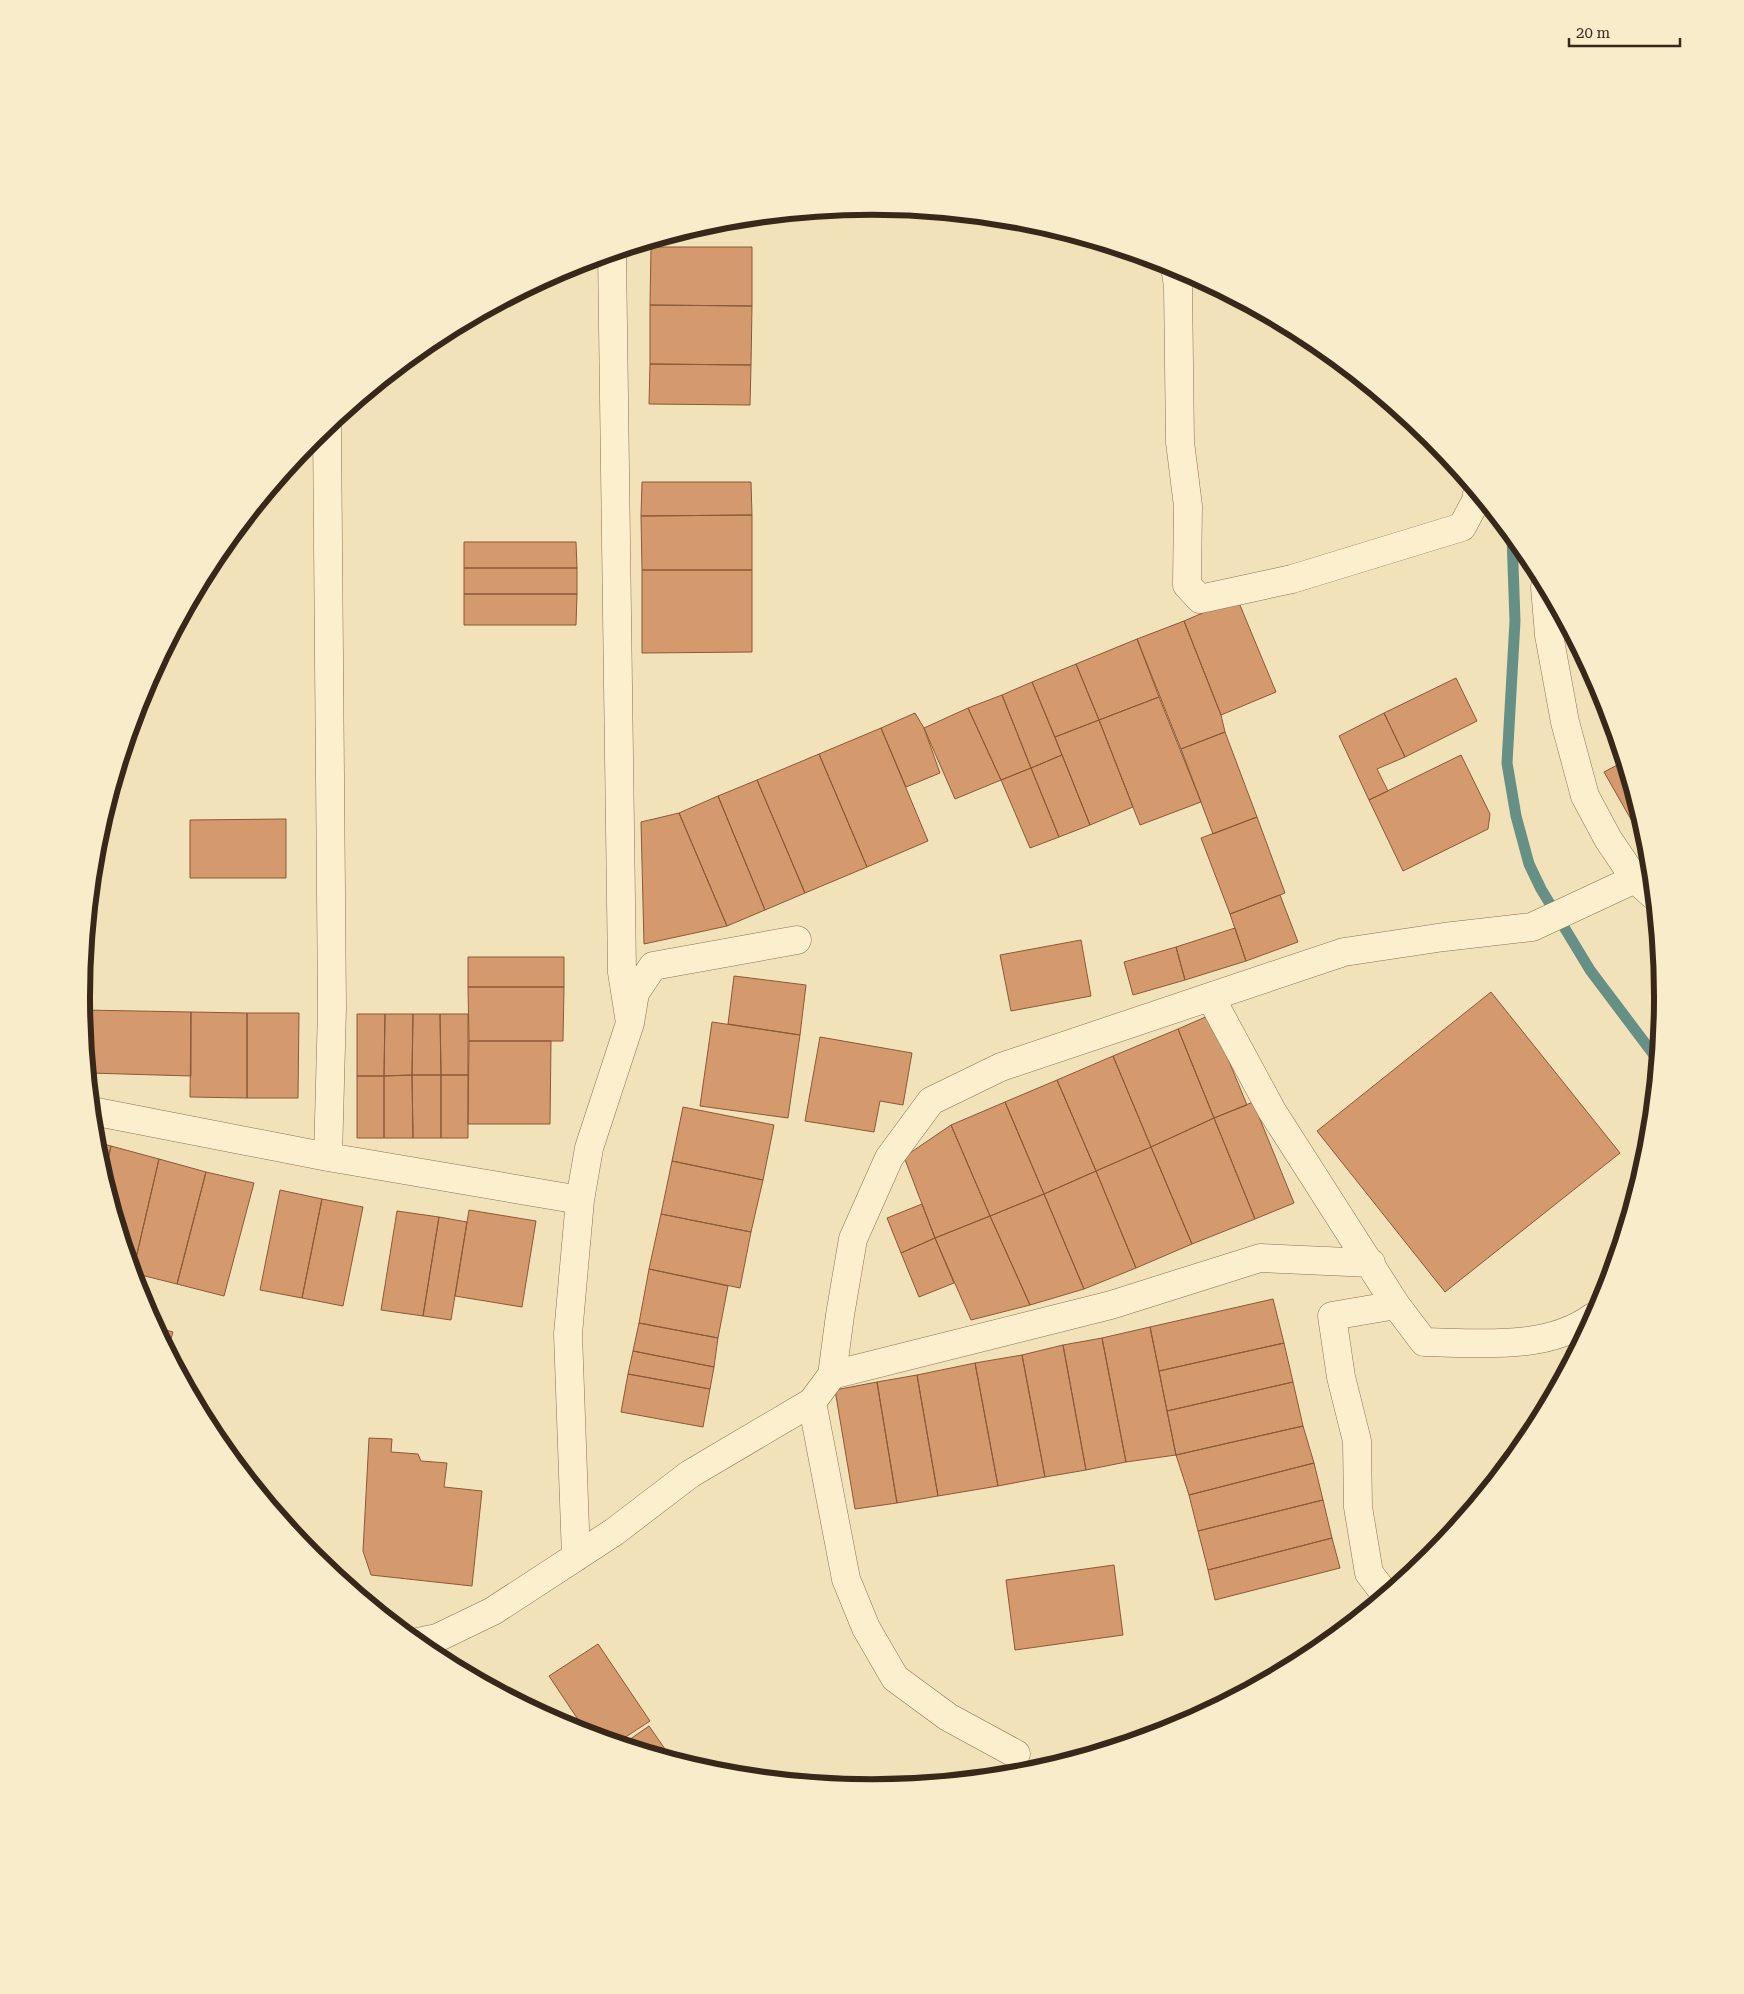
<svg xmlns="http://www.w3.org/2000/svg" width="1744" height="1994" font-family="'Roboto Serif',serif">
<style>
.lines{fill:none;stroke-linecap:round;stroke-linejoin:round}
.stream{stroke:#669086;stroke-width:11}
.building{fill:#d4996c;stroke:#8b5937}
.street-casing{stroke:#8a7153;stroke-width:29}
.street{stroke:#fcefce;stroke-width:28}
.rim{fill:none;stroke:#37281a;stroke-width:6}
</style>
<rect width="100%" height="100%" fill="#f2e2ba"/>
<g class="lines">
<path class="stream" d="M1512 536 1515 621 1507 763 1516 816 1529 864 1541 889 1590 970 1657 1059"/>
</g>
<path class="building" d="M651 247H752V306L650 305Z
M650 305 752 306 751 365 650 364Z
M650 364 751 365 750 405 649 404Z
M642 482H751L752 515 641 516Z
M752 515V570H642L641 516Z
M464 542H576L577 568H464Z
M464 568H577V594H464Z
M642 570H752V652L642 653Z
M464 594H577L576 625H464Z
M1237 598 1276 692 1221 715 1184 621Z
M1184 621 1221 715 1225 732 1181 749 1137 639Z
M1137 639 1159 697 1099 720 1076 664Z
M1076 664 1099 720 1055 737 1032 682Z
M1456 678 1477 721 1405 757 1384 713Z
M1032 682 1062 755 1031 768 1002 695Z
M1002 695 1031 768 1001 780 968 708Z
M1159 697 1201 802 1140 825 1099 720Z
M968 708 1001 780 955 799 924 728Z
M915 713 924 728 940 773 906 787 881 728Z
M1384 713 1405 757 1377 769 1388 791 1369 800 1339 736Z
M1099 720 1133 807 1090 825 1055 737Z
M881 728 928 841 867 867 819 754Z
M1225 732 1257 817 1213 834 1181 749Z
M819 754 867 867 805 893 757 780Z
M1062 755 1090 825 1059 837 1031 768Z
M1461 755 1490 814 1488 829 1403 871 1369 800Z
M1623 762 1643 827 1637 830 1604 772Z
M1031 768 1059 837 1030 848 1001 780Z
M757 780 805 893 765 910 718 796Z
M718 796 765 910 727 926 679 813Z
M679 813 727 926 644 944 641 822Z
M1257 817 1285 893 1230 914 1201 838Z
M286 819V878H190V820Z
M1280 895 1298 942 1246 961 1230 914Z
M1235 928 1246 961 1185 980 1176 947Z
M1081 940 1091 996 1011 1011 1000 955Z
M1176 947 1185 980 1133 995 1124 962Z
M468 957H564V987H468Z
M734 976 806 985 800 1035 728 1024Z
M468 987H564L563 1041H469Z
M1491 992 1620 1153 1445 1292 1317 1131Z
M83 1010 191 1012V1076L89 1073Z
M191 1012 247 1013V1098L190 1097Z
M247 1013H299L298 1098H247Z
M357 1014H385L384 1076H357Z
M385 1014H413L412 1075 384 1076Z
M413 1014H440L441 1075H412Z
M440 1014H468V1075H441Z
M1210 1015 1247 1105 1214 1118 1178 1029Z
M712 1022 800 1035 788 1118 700 1106Z
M1178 1029 1214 1118 1151 1147 1113 1056Z
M820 1037 912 1053 903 1105 880 1101 874 1132 805 1121Z
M469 1041H551L550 1124H468Z
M1113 1056 1151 1147 1096 1171 1057 1080Z
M412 1075H441V1138H413Z
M412 1075 413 1138H384V1076Z
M441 1075H468V1138H441Z
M357 1076H384V1138H357Z
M1057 1080 1096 1171 1044 1194 1005 1102Z
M1005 1102 1044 1194 990 1216 951 1125Z
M1253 1102 1294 1203 1255 1219 1214 1118Z
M683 1107 774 1125 763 1180 672 1161Z
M1214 1118 1255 1219 1192 1244 1151 1147Z
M951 1125 990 1216 935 1238 904 1157Z
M96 1142 111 1146 104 1177 96 1151Z
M111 1146 159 1159 133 1271 104 1177Z
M1151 1147 1192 1244 1136 1268 1096 1171Z
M159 1159 206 1172 177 1284 133 1273V1271Z
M672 1161 763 1180 751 1232 661 1214Z
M1096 1171 1136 1268 1084 1289 1044 1194Z
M206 1172 254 1183 224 1296 177 1284Z
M280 1190 322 1199 302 1298 260 1290Z
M1044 1194 1084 1289 1030 1305 990 1216Z
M322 1199 363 1207 343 1306 302 1298Z
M922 1204 935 1238 901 1253 887 1218Z
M469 1210 536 1221 522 1307 455 1296Z
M397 1211 439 1217 423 1316 381 1310Z
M661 1214 751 1232 740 1288 649 1269Z
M990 1216 1030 1305 971 1320 935 1238Z
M439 1217 467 1222 451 1320 423 1316Z
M935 1238 954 1283 919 1297 901 1253Z
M649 1269 728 1286 718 1338 639 1323Z
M1273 1299 1284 1343 1159 1371 1150 1327Z
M639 1323 718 1338 714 1367 633 1351Z
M156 1327 173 1332 168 1349Z
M1150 1327 1176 1455 1126 1462 1102 1338Z
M1102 1338 1126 1462 1086 1470 1063 1345Z
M1284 1343 1293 1382 1167 1411 1159 1371Z
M1063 1345 1086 1470 1045 1477 1022 1355Z
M633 1351 714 1367 710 1389 628 1374Z
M1022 1355 1045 1477 998 1486 975 1363Z
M975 1363 998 1486 938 1496 917 1375Z
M628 1374 710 1389 703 1427 621 1412Z
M917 1375 938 1496 897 1503 877 1382Z
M877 1382 897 1503 855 1509 835 1390Z
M1293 1382 1303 1426 1176 1455 1167 1411Z
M1303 1426 1314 1463 1189 1495 1176 1455Z
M369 1438 392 1439 391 1452 418 1454 421 1461 447 1463 444 1487 482 1491 472 1586 371 1575 363 1551Z
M1314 1463 1323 1500 1198 1531 1189 1495Z
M1323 1500 1332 1538 1208 1570 1198 1531Z
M1332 1538 1340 1568 1215 1600 1208 1570Z
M1114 1565 1123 1635 1015 1650 1006 1580Z
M598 1644 650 1721 618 1742 587 1733 549 1676Z
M649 1726 665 1749 658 1754 628 1745 626 1742Z"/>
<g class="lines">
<defs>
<path id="street" d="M612 254 622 972 630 1023
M1175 267 1178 286 1180 442 1188 506 1187 585 1200 599 1292 579 1462 527 1478 497 1477 494
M327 426 332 1009 328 1157
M1635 879 1653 895
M1211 998 1272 1111 1396 1305 1424 1342C1480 1343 1546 1351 1593 1317
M92 1111 328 1157 580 1200
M832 1375 1111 1305 1260 1258 1371 1263
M812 1402 846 1579 866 1628 895 1678 948 1717 1016 1754
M576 1557 568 1334 580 1200 589 1148 630 1023 635 993 653 966 797 940
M1385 1594 1369 1573 1358 1507 1357 1441 1341 1377 1332 1316 1396 1305
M418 1642 437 1638 493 1611 614 1532 690 1474 812 1402 832 1375 840 1315 853 1239 889 1158 931 1101 1001 1067 1344 952 1444 937 1532 927 1635 879 1608 839 1585 796 1565 722 1549 635 1545 587"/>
</defs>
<use href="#street" class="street-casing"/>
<use href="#street" class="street"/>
</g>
<path d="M0 0H1744V1994H0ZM90 997a782 782 0 1 1 1564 0a782 782 0 1 1-1564 0Z" fill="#f9ecca" fill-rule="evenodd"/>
<path class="rim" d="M90 997a782 782 0 1 1 1564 0a782 782 0 1 1-1564 0Z"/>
<path d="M1569 38v8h111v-8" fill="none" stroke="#37281a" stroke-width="2.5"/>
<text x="1576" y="38" font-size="15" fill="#37281a" stroke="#f9ecca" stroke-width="4" paint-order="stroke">20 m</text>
</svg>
